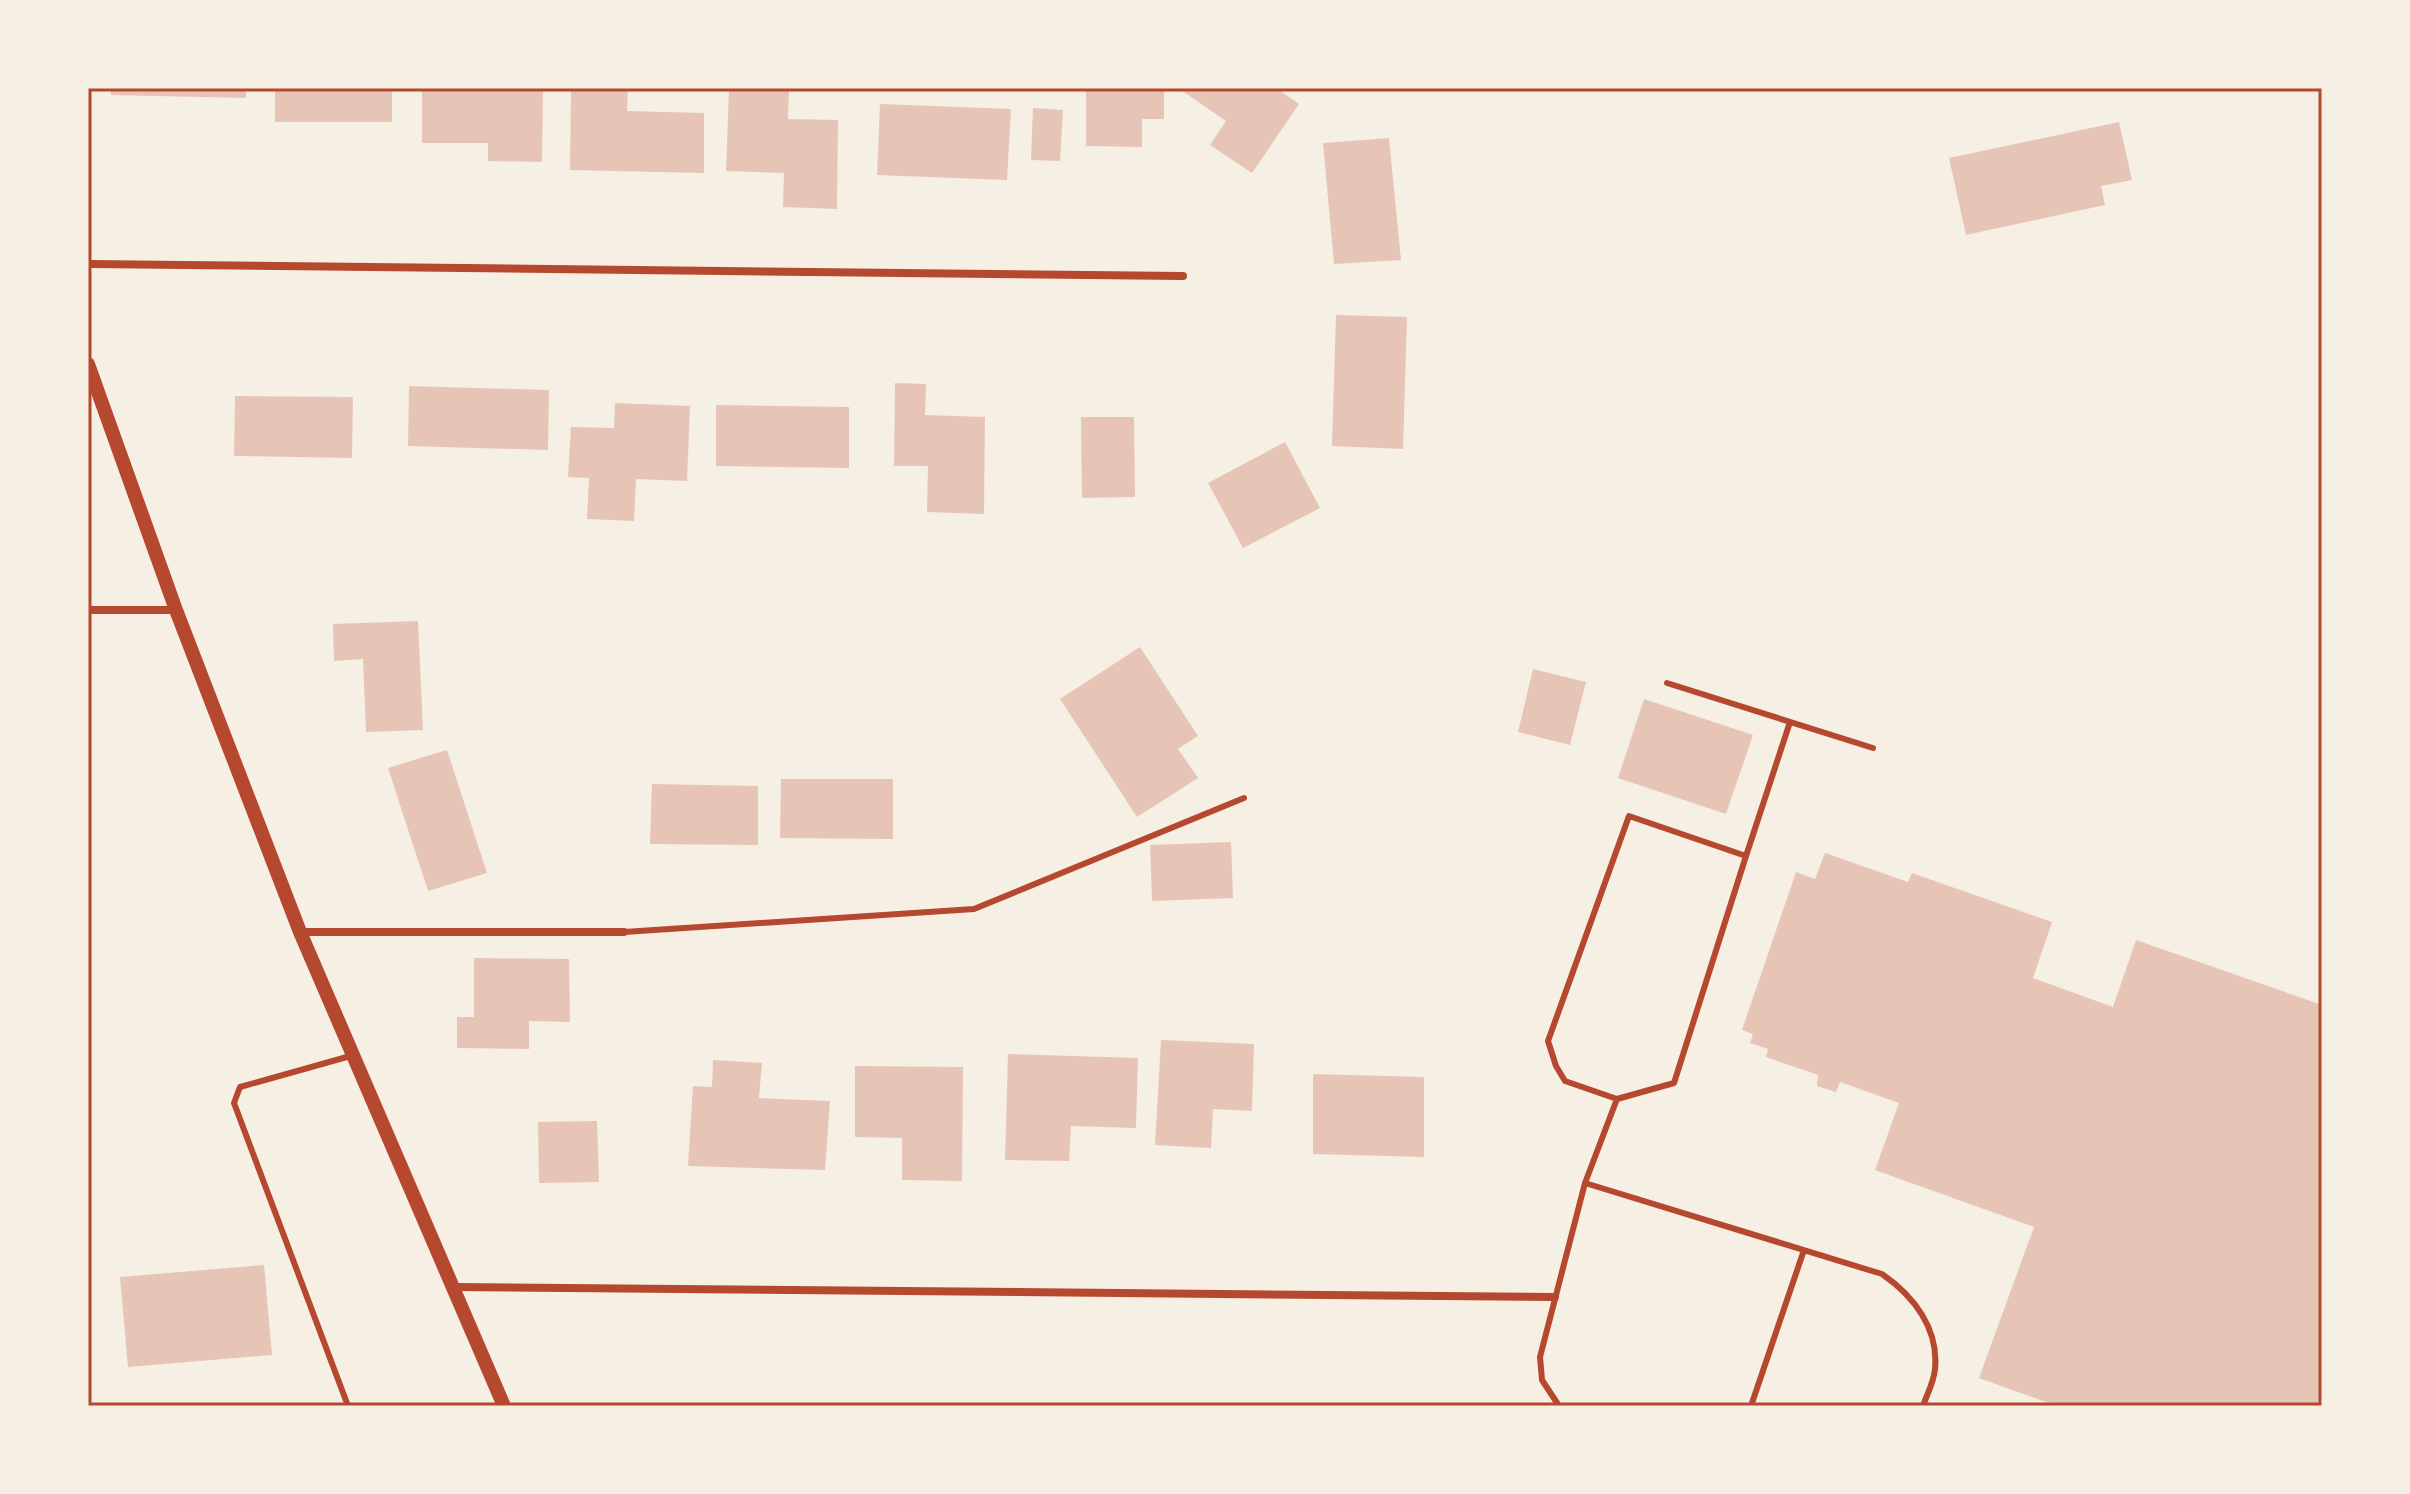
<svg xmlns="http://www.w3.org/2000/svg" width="2410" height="1494" font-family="Arial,sans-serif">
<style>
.building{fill:#e6c5b7}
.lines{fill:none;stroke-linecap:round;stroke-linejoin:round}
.service{stroke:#b5482f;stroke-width:6}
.minor{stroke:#b5482f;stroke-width:8}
.tertiary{stroke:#b5482f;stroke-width:14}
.neatline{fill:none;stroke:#b5482f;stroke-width:3}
</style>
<rect width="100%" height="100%" fill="#f6efe4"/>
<path class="building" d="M111 88H246V98L111 95Z
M275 88H392V122H275Z
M422 88H543L542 162 488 161V143H422Z
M571 88H628L627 111 704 113V173L570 170Z
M729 88H789L788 119 838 120 837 209 783 207 784 173 726 171Z
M1086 88H1164V119H1142V147L1086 146Z
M1182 88H1276L1299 104 1252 173 1210 145 1226 121 1181 90Z
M880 104 1011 109 1007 180 877 175Z
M1033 108 1063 110 1060 161 1031 160Z
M2119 122 2132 180 2101 186 2105 205 1966 235 1949 158Z
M1389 138 1401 260 1334 264 1323 143Z
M1336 315 1407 317 1403 449 1332 446Z
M895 383 926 384 925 415 985 417 984 514 927 512 928 466H894Z
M409 386 549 390 548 450 408 446Z
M235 396 353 397 352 458 234 456Z
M615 403 690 406 687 481 636 479 634 521 587 519 589 478 568 477 571 427 614 428Z
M716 405 849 407V468L716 466Z
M1081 417H1134L1135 497 1082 498Z
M1285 442 1320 508 1243 548 1208 483Z
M418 621 423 730 366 732 363 659 334 661 333 624Z
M1140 647 1198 736 1178 749 1198 778 1137 817 1060 699Z
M1533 669 1586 682 1570 745 1518 732Z
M1644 699 1753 735 1726 814 1618 778Z
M447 750 487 873 428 891 388 768Z
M781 779H893V839L780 838Z
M652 784 758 786V845L650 844Z
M1231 842 1233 898 1152 901 1150 845Z
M1825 853 1908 882 1912 873 2052 922 2033 978 2113 1007 2136 940 2322 1005V1406H2057L1979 1378 2034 1227 1875 1170 1899 1103 1840 1082 1836 1092 1817 1086 1818 1075 1766 1057 1768 1049 1750 1043 1753 1034 1742 1030 1796 872 1815 879Z
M474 958 569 959 570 1022 529 1021V1049L457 1048V1017H474Z
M1161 1040 1254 1044 1252 1111 1213 1109 1211 1148 1155 1145Z
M1008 1054 1138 1058 1136 1128 1071 1126 1069 1161 1005 1160Z
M713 1060 762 1063 759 1098 830 1101 825 1170 688 1166 693 1086 712 1087Z
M855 1066 963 1067 962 1181 902 1180V1138L855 1137Z
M1313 1074 1424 1077V1157L1313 1154Z
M597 1121 599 1182 539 1183 538 1122Z
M264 1265 272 1355 128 1367 120 1277Z"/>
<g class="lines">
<path class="service" d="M1667 683 1873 748
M1629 816 1746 856 1674 1083 1617 1099 1565 1081 1556 1066 1548 1041Z
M1746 856 1790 722
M624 932 974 909 1244 798
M1585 1183 1882 1274C1914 1296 1939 1329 1935 1369 1934 1382 1927 1394 1923 1406
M348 1406 234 1103 240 1087 354 1055
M1559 1406 1542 1380 1540 1357 1585 1183 1617 1099
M1751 1406 1804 1250"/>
<path class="minor" d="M88 264 1183 276
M88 610H176
M300 932H624
M455 1287 1555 1297"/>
<path class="tertiary" d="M88 364 176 610 300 932 504 1406"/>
</g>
<rect width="2410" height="1494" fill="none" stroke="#f6efe4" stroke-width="180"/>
<rect x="90" y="90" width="2230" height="1314" class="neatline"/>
</svg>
